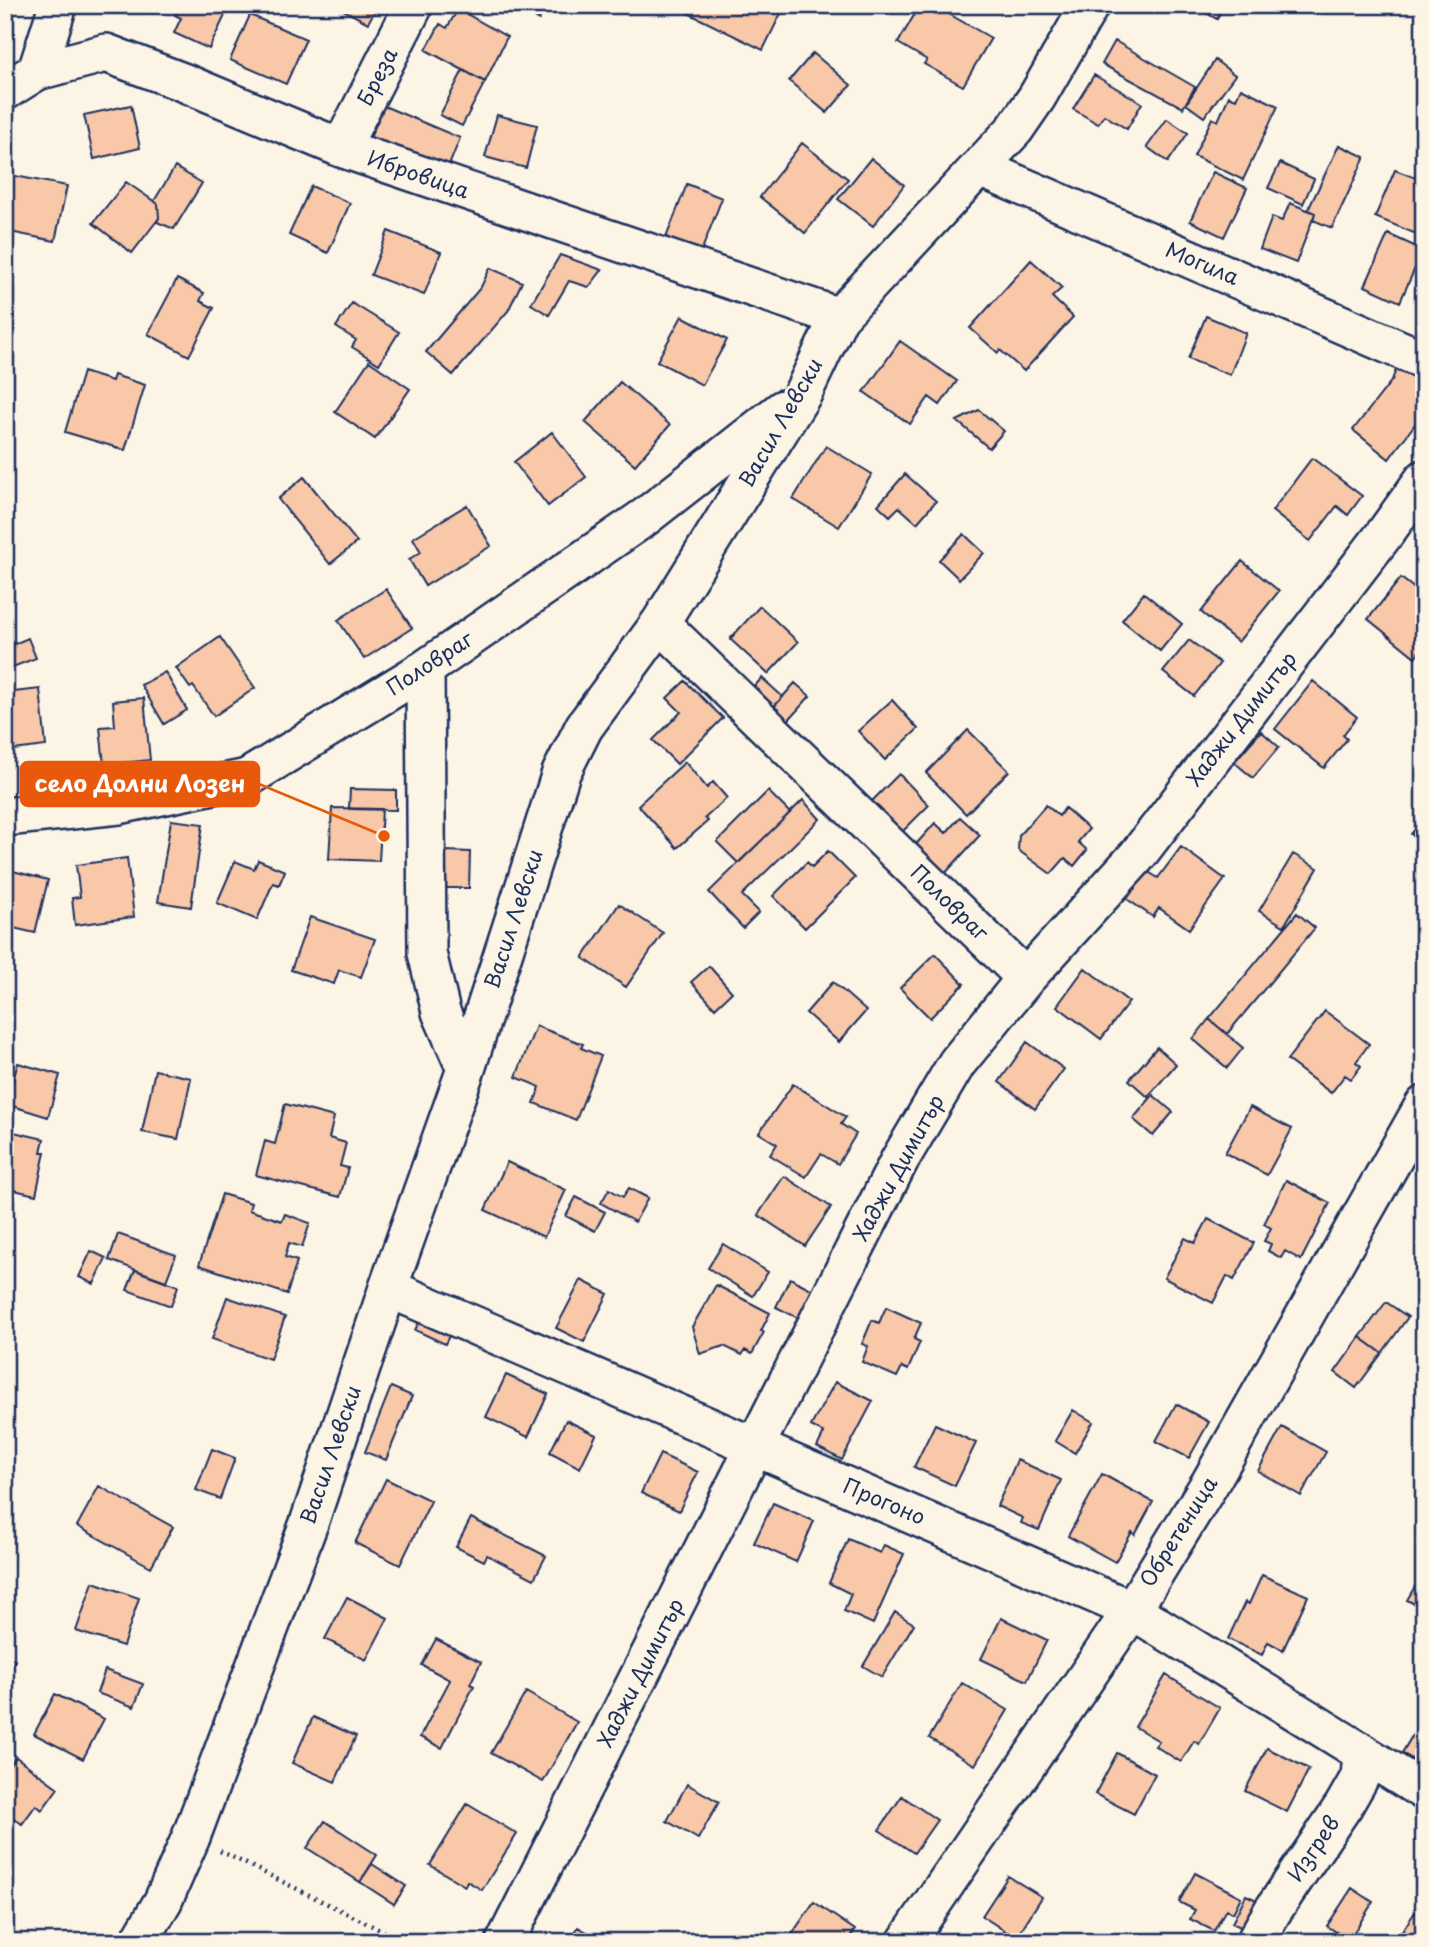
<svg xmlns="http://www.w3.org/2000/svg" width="1429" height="1947" font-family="'Playpen Sans',sans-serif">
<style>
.building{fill:#f8c8a8;stroke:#1b2f5e;stroke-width:2}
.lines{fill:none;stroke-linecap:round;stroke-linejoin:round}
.minor-casing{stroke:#1b2f5e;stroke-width:42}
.path{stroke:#1b2f5e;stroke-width:4.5;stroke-dasharray:2 5;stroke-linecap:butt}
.minor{stroke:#fcf5e5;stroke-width:37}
.labels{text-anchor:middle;stroke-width:6;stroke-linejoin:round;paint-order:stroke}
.street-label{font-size:21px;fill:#1b2f5e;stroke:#fcf5e5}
.leader{fill:none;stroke:#e8590c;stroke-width:2.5}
.callout-dot{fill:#e8590c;stroke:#fcf5e5;stroke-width:2.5}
.callout{fill:#e8590c;stroke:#e8590c;stroke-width:2.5}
.callout-label{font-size:23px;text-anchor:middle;font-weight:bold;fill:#fff}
</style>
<rect width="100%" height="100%" fill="#fcf5e5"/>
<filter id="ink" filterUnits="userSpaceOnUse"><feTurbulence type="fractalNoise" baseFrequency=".0143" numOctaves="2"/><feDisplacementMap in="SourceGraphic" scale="14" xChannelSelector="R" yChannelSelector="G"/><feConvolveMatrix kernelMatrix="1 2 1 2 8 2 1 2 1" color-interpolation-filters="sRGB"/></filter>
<g filter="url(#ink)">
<path class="building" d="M180 5H230L209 49 174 33 181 18 175 15Z
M334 5H378L368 23Z
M508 5H546L539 20Z
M692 5H785L763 50 688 13Z
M920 5H933L991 38 963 86 924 64 927 60 898 43Z
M1192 5H1224L1217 19Z
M458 9 507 37 485 82 426 50 440 24 447 28Z
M250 15 306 39 286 84 230 60Z
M1115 41 1195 87 1183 108 1102 64Z
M813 53 851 85 827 113 789 81Z
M1215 60 1235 75 1204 117 1186 104Z
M463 70 485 82 462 126 440 115Z
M1094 75 1142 103 1127 129 1104 115 1098 124 1073 109Z
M1241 88 1278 106 1243 180 1194 156 1212 118 1218 121 1229 96 1236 99Z
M131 105 140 148 94 159 84 115Z
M384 106 460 138 446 173 369 140Z
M497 115 537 125 526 168 485 157Z
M1167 119 1188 133 1168 162 1147 147Z
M802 143 848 179 805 233 760 197Z
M1339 145 1365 157 1332 228 1313 220 1315 213 1308 210Z
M871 158 904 185 873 226 838 199Z
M1280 163 1314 179 1303 204 1268 188Z
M175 167 202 183 174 229 157 222 159 218 158 204 154 201Z
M1395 170 1424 181V228L1421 236 1375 217Z
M1213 172 1247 188 1224 237 1190 221Z
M10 175 67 186 55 241 5 231V199Z
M126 182 158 204 159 218 132 253 93 223Z
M687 184 722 198 701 252 666 238Z
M311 186 350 203 328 253 289 235Z
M1290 203 1315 213 1296 263 1260 249 1272 217 1282 221Z
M388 231 441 252 424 295 371 275Z
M1388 234 1423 250 1400 302 1365 286Z
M560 255 602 270 589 287 569 281 549 315 531 304Z
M1031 260 1062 288 1052 297 1073 317 1024 371 1000 350 998 353 970 328Z
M490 268 522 282 508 311 453 375 426 352 481 287Z
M177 279 204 293 200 301 214 308 189 356 148 334Z
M352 303 399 332 379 364 352 347 356 340 336 327Z
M682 316 727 340 702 385 657 361Z
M1206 316 1246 333 1230 375 1188 359Z
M900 341 957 381 940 405 929 397 910 424 864 392Z
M369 361 410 389 375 439 335 412Z
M1399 362 1424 372V412L1389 459 1353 430 1392 380Z
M83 372 112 381 114 375 145 385 125 450 65 432Z
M620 382 670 425 635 465 585 422Z
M979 410 1004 431 989 448 957 421Z
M552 432 586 477 548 506 514 462Z
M826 446 872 474 839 527 793 499Z
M1312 458 1362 496 1348 515 1337 506 1310 541 1272 511Z
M905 474 936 501 917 523 899 507 890 516 878 505Z
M304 477 357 542 330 564 278 499Z
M467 505 491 546 425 586 409 559 421 552 413 538Z
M964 534 984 553 959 579 939 560Z
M1242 561 1279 591 1238 642 1201 612Z
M1401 578 1424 596V646L1415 657 1368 619Z
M386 589 412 628 364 659 338 620Z
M1144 593 1182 624 1160 651 1122 620Z
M760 606 798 642 768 674 730 639Z
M220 637 255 688 214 716 193 686 190 688 176 668Z
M28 638 36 658 5 670V648Z
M1189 640 1220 663 1194 696 1163 672Z
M165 672 187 710 164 724 141 685Z
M762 678 783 697 769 712 748 693Z
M685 681 723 718 677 764 653 740 681 712 667 698Z
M1313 681 1357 717 1343 735 1347 739 1324 768 1275 729Z
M795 683 810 696 784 725 769 712Z
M40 689 46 746 5 751V693Z
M144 698 150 760 104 765 100 727 115 726 113 701Z
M892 700 918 729 885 760 858 731Z
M968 730 1009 771 966 814 926 773Z
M1261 731 1279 747 1253 778 1234 762Z
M685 762 707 788 713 782 727 798 705 818 708 821 677 848 638 805Z
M899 774 929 805 896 838 866 807Z
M350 789 396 790V810L349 809Z
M768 791 790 813 738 863 717 842Z
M803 800 820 819 742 895 759 912 743 928 709 892Z
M1046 805 1059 816 1065 808 1089 829 1078 842 1087 850 1074 866 1065 858 1051 874 1018 850 1019 835Z
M332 808 382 809 379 861 329 859Z
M960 817 980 835 941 878 910 851 935 823 946 833Z
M171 820 203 824 191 907 158 902Z
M1424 820V845L1411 834Z
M1181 847 1225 879 1189 929 1159 908 1153 917 1127 899 1147 871 1158 878Z
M446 851 470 852 469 888H445Z
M828 851 855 878 805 928 773 896 807 862 812 867Z
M1293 854 1318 868 1284 926 1259 911Z
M127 858 134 917 75 925 72 898 80 897 76 865Z
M258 860 285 871 279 885 273 883 257 920 217 903 235 861 254 869Z
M5 869 48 880 35 933 5 926Z
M619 904 663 933 626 987 583 958Z
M1297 913 1315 928 1227 1034 1209 1019Z
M310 917 375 939 361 977 339 970 334 984 291 970Z
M935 954 964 984 930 1018 900 988Z
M709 966 732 992 715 1008 691 982Z
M1085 968 1129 1002 1101 1039 1057 1006Z
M833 982 866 1011 839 1042 806 1013Z
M1325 1011 1369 1044 1356 1062 1361 1066 1351 1079 1345 1075 1331 1093 1287 1060Z
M1209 1019 1243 1048 1227 1068 1193 1039Z
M536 1026 583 1044 581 1048 601 1056 576 1120 534 1103 540 1087 516 1077Z
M1027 1042 1064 1069 1035 1109 999 1082Z
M1157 1047 1176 1064 1148 1097 1129 1080Z
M18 1063 60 1075 48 1117 6 1104Z
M155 1070 191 1078 178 1139 142 1132Z
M793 1084 846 1117 841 1124 856 1134 838 1164 821 1154 806 1177 770 1155 777 1144 759 1133Z
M1153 1095 1173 1112 1153 1136 1133 1119Z
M285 1104 334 1117 329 1138 346 1143 340 1166 348 1168 340 1197 256 1175 265 1141 275 1144Z
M1250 1107 1292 1129 1267 1175 1225 1153Z
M5 1130 44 1139 41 1152H45L36 1195 5 1188Z
M507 1162 566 1190 544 1237 485 1210Z
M784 1176 831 1207 805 1246 758 1215Z
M1286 1180 1330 1203 1301 1260 1285 1251 1281 1258 1268 1251 1271 1244 1264 1241 1271 1228 1264 1224Z
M629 1188 648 1198 635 1222 601 1203 609 1189 623 1197Z
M222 1194 251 1203 249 1210 282 1221 285 1214 310 1223 302 1247 289 1243 285 1257 297 1261 287 1294 199 1265Z
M576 1197 605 1212 595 1231 566 1216Z
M1208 1219 1254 1243 1234 1280 1227 1276 1213 1303 1164 1278 1185 1238 1195 1243Z
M118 1234 176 1255 166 1281 109 1260Z
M723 1244 768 1272 753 1296 708 1268Z
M91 1251 106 1258 94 1284 79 1277Z
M135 1270 178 1286 171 1306 127 1290Z
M790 1278 813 1290 798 1318 776 1307Z
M581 1280 608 1294 584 1342 556 1328Z
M716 1285 770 1313 761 1331 764 1332 752 1354 745 1350 742 1355 724 1346 700 1354 692 1327Z
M227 1297 285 1317 270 1359 212 1339Z
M1386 1302 1408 1317 1382 1353 1360 1337Z
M886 1307 921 1323 914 1339 920 1342 908 1370 902 1367 897 1377 862 1362 868 1346 862 1344 872 1320 879 1323Z
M423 1314 453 1328 445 1344 415 1330Z
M1360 1337 1382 1353 1356 1388 1335 1372Z
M506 1375 548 1394 528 1437 486 1417Z
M835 1382 873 1401 842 1460 817 1447 824 1433 811 1426Z
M391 1387 412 1396 386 1460 365 1452Z
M1176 1404 1209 1422 1189 1458 1156 1441Z
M1073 1410 1093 1422 1075 1453 1055 1441Z
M566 1420 596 1435 580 1468 550 1452Z
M935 1424 976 1443 955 1486 914 1467Z
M1282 1427 1326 1452 1301 1496 1258 1471Z
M212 1449 235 1458 220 1499 196 1490Z
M660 1454 698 1472 679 1511 641 1493Z
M1017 1460 1061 1480 1039 1530 1021 1523 1023 1518 997 1506Z
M1102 1474 1153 1502 1135 1535 1132 1532 1115 1562 1068 1536Z
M386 1479 431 1501 400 1565 355 1543Z
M99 1486 173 1527 151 1567 77 1526Z
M773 1503 814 1521 796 1562 754 1543Z
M471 1518 546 1556 534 1579 487 1555 484 1561 456 1547Z
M848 1539 880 1553 884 1545 904 1554 873 1624 844 1611 851 1594 829 1583Z
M1424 1571V1609L1407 1600Z
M1262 1575 1308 1596 1283 1650 1268 1642 1262 1655 1228 1639 1245 1602 1249 1604Z
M93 1582 139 1598 123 1646 76 1631Z
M347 1597 388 1618 366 1660 325 1639Z
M895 1612 914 1624 882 1677 863 1666Z
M1001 1618 1047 1640 1027 1681 981 1659Z
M436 1639 481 1662 470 1684 474 1686 442 1748 420 1737 450 1680 422 1665Z
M5 1654 15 1660 5 1678Z
M105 1670 143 1684 134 1707 97 1693Z
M1166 1675 1220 1708 1199 1744 1194 1741 1181 1762 1155 1746 1159 1741 1135 1727Z
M962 1683 1008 1710 975 1765 929 1738Z
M526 1692 577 1722 543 1782 491 1753Z
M55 1694 104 1719 83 1759 34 1734Z
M1424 1716V1766L1402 1753Z
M313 1717 356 1736 335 1782 292 1763Z
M1267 1748 1309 1769 1287 1812 1245 1791Z
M1117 1753 1155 1774 1134 1814 1095 1794Z
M16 1757 58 1788 42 1810 36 1805 22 1824 15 1819 7 1829 5 1828V1772Z
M687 1784 719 1802 698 1839 667 1821Z
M902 1796 937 1820 914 1853 879 1830Z
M467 1804 517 1834 482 1890 467 1881 465 1886 430 1865Z
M325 1821 377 1855 360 1882 307 1848Z
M372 1864 406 1886 394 1904 360 1882Z
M1195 1873 1241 1897 1233 1913 1226 1909 1214 1931 1190 1919 1195 1910 1179 1902Z
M1008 1876 1042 1897 1016 1938 982 1916Z
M1352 1888 1373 1902 1349 1940 1327 1926Z
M1246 1895 1263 1903 1249 1931 1232 1923Z
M814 1902 855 1930 847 1942H798L790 1937Z
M1415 1912 1422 1916 1424 1914V1942H1415L1401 1933Z
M578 1927 605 1942H570Z"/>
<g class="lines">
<defs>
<path id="minor" d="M37 71 58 5
M5 91 37 71 106 53 185 83 341 148 839 317
M341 148 414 5
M980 168 1424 360
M660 623 1026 978
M425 669 427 953 441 1012 466 1069
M5 817 119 805 247 778 425 669 645 517 783 409
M388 1288 1132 1610 1424 1791
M139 1942 163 1901 191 1837 309 1523 388 1288 466 1069 561 773 584 727 660 623 803 393 839 317 1015 129 1037 97 1090 5
M505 1942 899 1161 957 1063 1026 978 1137 856 1386 532 1424 479
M906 1942 1132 1610 1210 1483 1424 1105
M1255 1942 1272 1912 1344 1805 1360 1777 1362 1753"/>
</defs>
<use href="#minor" class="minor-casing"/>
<path class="path" d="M220 1851 405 1942"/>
<use href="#minor" class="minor"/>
</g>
</g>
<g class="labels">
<g class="street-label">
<text transform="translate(378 77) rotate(-63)" y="7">Бреза</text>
<text transform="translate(418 175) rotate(19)" y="7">Ибровица</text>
<text transform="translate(1202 264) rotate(23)" y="7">Могила</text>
<text transform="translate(781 423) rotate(-60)" y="7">Васил Левски</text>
<text transform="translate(430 664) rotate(-33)" y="7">Половраг</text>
<text transform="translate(1242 719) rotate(-52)" y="7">Хаджи Димитър</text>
<text transform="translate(949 903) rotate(44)" y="7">Половраг</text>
<text transform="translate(514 919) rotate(-72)" y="7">Васил Левски</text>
<text transform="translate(899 1168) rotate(-61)" y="7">Хаджи Димитър</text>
<text transform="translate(331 1455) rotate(-71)" y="7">Васил Левски</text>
<text transform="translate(884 1502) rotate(23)" y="7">Прогоно</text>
<text transform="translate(1179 1532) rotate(-58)" y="7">Обретеница</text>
<text transform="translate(641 1673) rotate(-63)" y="7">Хаджи Димитър</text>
<text transform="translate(1314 1849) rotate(-56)" y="7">Изгрев</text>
</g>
</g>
<path class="leader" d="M384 836L259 784"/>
<circle class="callout-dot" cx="384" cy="836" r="7"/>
<rect class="callout" x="21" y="762" width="238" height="44" rx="7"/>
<g class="callout-label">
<text x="140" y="792">село Долни Лозен</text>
</g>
<rect width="1429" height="1947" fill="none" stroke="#fcf5e5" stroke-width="28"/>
<rect x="14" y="14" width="1401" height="1919" fill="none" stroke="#1b2f5e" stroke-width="2.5" filter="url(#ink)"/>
</svg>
